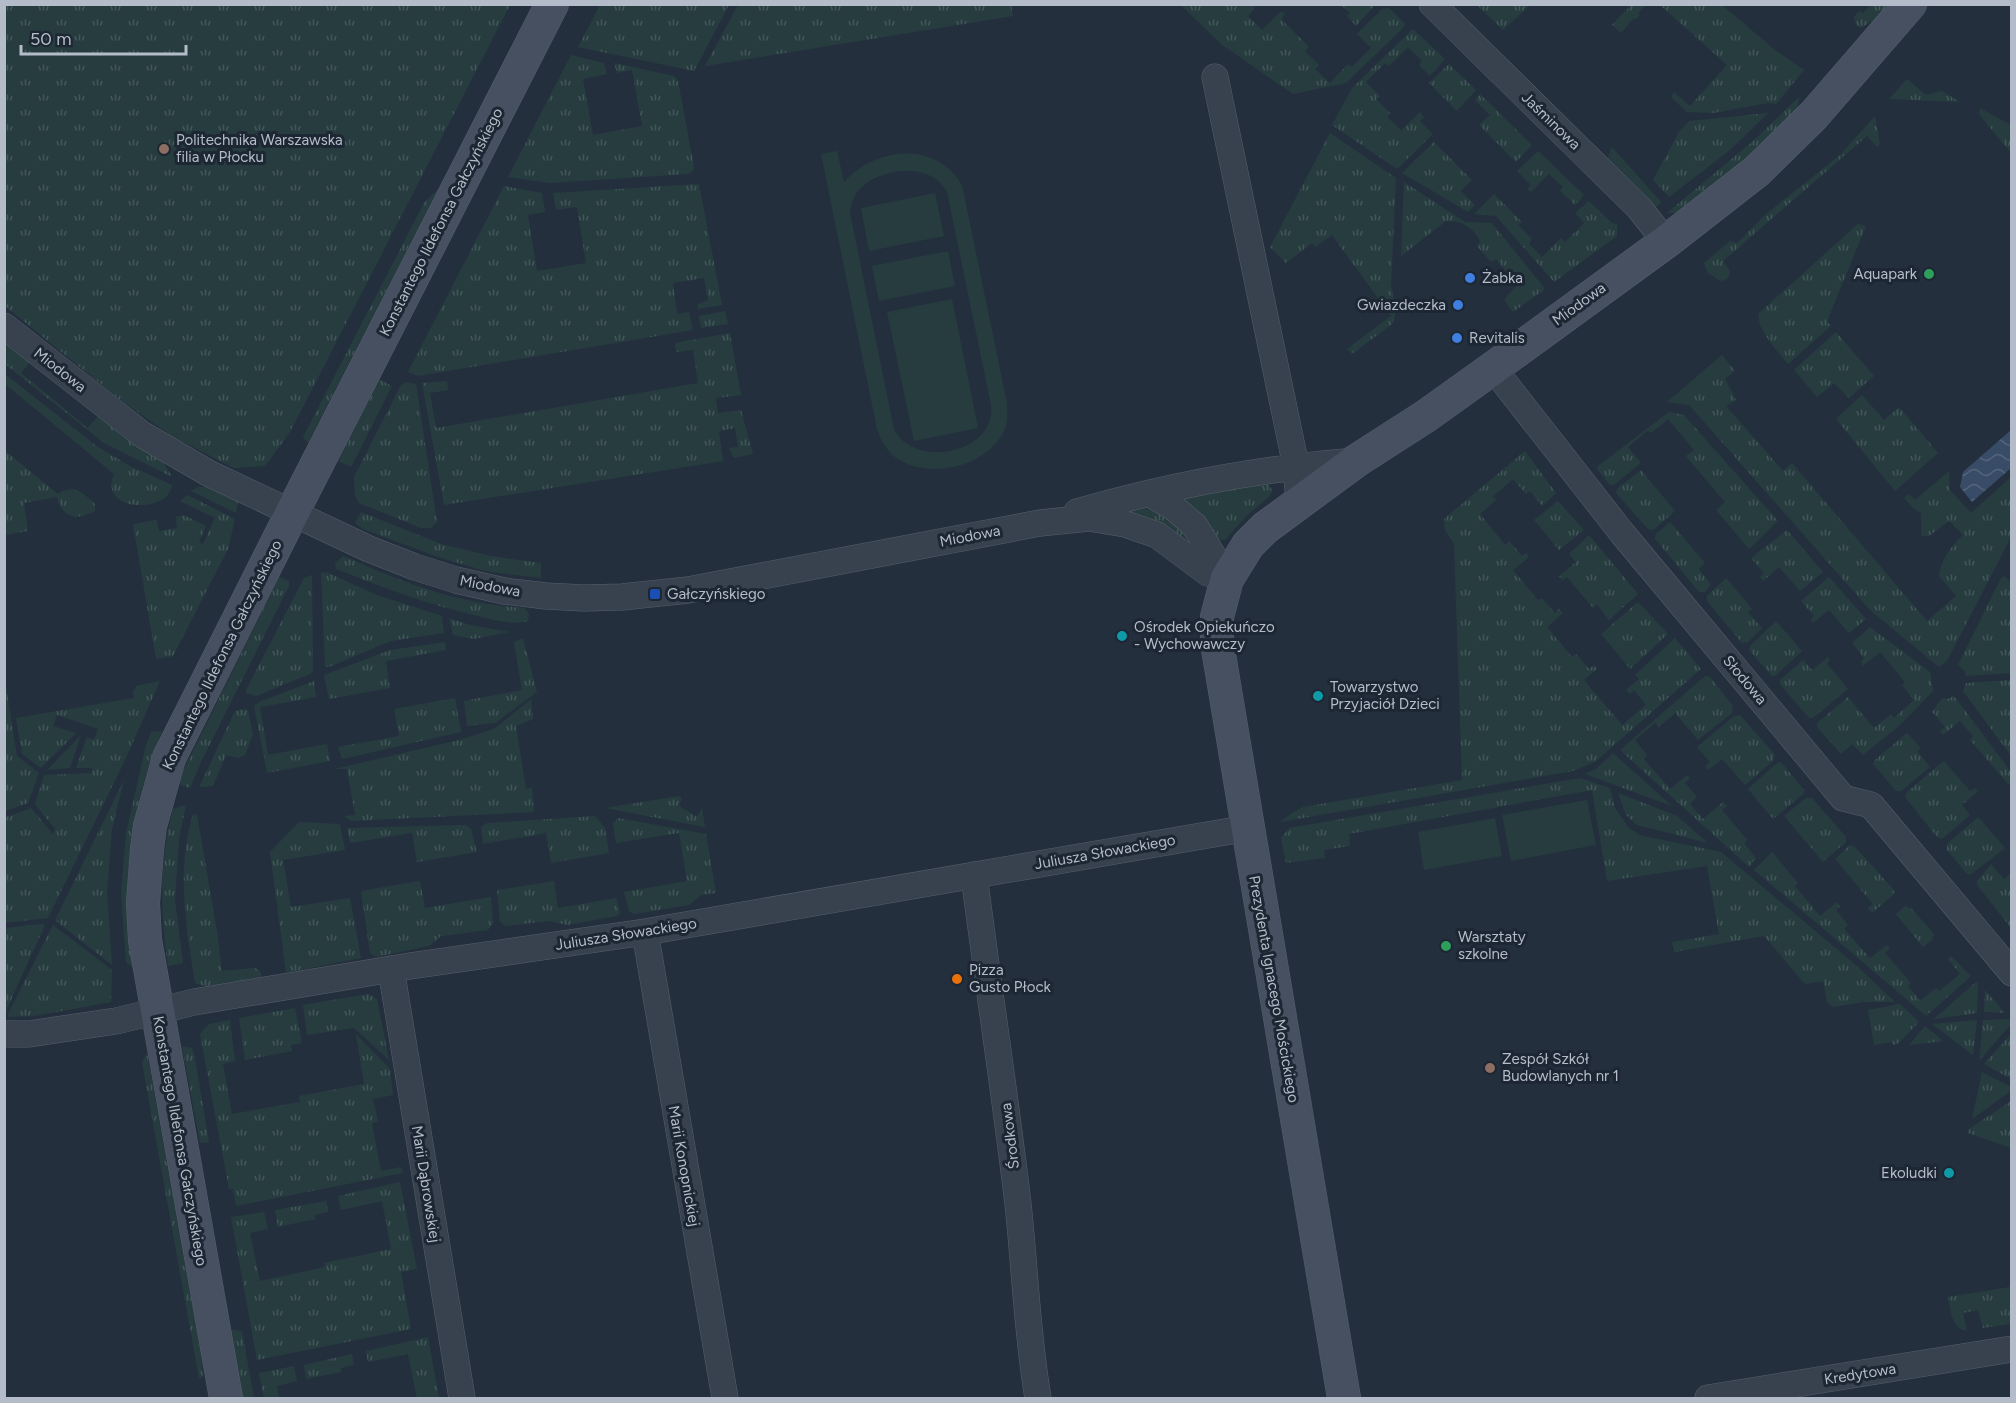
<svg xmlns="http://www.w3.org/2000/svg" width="2016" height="1403" font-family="Figtree,sans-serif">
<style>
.grass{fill:url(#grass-tufts)}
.garden{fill:#263c3f;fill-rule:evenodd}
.water{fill:url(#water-waves)}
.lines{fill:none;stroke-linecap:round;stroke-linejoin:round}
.street-casing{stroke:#565f6c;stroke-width:27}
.secondary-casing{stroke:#565f6c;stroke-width:34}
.street{stroke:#38414e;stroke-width:26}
.secondary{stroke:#465061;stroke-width:33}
.education-dot{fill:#8d6e63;stroke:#1d2633;stroke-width:2}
.leisure-dot{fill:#2e9e5b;stroke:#1d2633;stroke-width:2}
.shop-dot{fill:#3f7fe0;stroke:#1d2633;stroke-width:2}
.transit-dot{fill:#1a4fb4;stroke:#1d2633;stroke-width:2}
.culture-dot{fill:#0f9aa8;stroke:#1d2633;stroke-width:2}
.food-dot{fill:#e8710a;stroke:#1d2633;stroke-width:2}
.labels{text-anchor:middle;stroke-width:6;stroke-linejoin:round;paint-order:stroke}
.street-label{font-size:15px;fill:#b4bcc9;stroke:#1d2633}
.poi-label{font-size:15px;fill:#b4bcc9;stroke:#1d2633;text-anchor:start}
</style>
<defs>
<pattern id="grass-tufts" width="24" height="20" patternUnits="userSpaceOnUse" patternTransform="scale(1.5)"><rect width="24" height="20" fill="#263c3f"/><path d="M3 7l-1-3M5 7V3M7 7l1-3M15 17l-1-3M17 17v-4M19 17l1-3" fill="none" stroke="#435659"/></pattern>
<pattern id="water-waves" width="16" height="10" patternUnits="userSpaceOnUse" patternTransform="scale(1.5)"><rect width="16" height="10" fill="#394c67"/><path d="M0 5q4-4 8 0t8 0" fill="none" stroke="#53647b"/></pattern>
</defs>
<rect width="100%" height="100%" fill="#242f3e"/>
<path class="grass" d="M4 5H510L290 432 265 466 234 468 173 437 118 398 5 306Z
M600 5V4L729 5 694 71 578 47Z
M738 5 1011 4 1013 16 705 66Z
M1181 5H1251L1255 8 1248 16 1262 30 1281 11 1285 14 1281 19 1309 47 1305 51 1319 65 1315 69 1330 83 1348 64 1352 67 1371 48 1357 34 1382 9 1389 8 1405 24 1403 28 1346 83 1293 94 1221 44Z
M1341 5H1375L1356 26 1347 16 1350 13Z
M1477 5H1530L1503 30Z
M1631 5H1646L1638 13 1640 15 1636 19 1634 18 1621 33 1612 25Z
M1660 5H1722L1775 50 1804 70 1776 104 1768 103 1713 113 1687 112 1671 97 1674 92 1690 106 1727 65Z
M1866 5H1887L1873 21 1860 28 1856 25 1854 17 1859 11 1863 13 1869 7Z
M1413 29 1445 59 1430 76 1419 65 1422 61 1408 47 1389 66 1385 63 1366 82 1380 96 1376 99 1390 113 1387 117 1401 130 1420 112 1424 117 1420 121 1433 134 1397 169 1332 125 1352 88Z
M571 55 604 63 607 74 583 79 593 135 642 126 632 70 617 73 614 63 674 76 678 81 694 167 692 172 687 174 550 183 508 177Z
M1449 64 1476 90 1457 111 1429 83Z
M1907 79 1926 95 1942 91 1960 102 1889 99Z
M1480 94 1532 145 1516 162 1479 125 1490 115 1475 100Z
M1799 97 1797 112 1756 151 1687 206 1676 213H1667L1753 141Z
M1980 108 2011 125V153L1979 114Z
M1768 113 1730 150 1669 197 1653 180 1679 132 1689 121Z
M1875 116 1880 144 1877 147 1867 136 1723 261 1730 271C1729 278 1727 280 1720 281L1708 273 1704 263 1730 241 1737 243 1765 215 1840 155Z
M1330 133 1396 178 1391 285 1395 304V316L1392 324 1352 354 1347 349 1391 316 1332 235 1315 247 1312 243 1286 263 1270 247Z
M1434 142 1472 180 1461 191 1475 205 1468 212 1402 173Z
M1612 147 1661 202 1655 208 1609 164 1608 157Z
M1538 151 1584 195 1575 205 1560 191 1563 187 1549 174 1531 192 1527 189 1531 185 1517 171Z
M1404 182 1465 222 1492 223 1545 289 1513 312 1504 300 1517 285 1496 259 1491 262 1477 246 1480 241C1474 227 1461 220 1446 221L1401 256Z
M699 184 722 305 698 309V304L708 300 704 278 673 283 677 314 689 312 693 330 418 376 408 372 504 186 542 193 545 212 528 215 537 271 586 263 577 207 556 210 553 193Z
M438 189 308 443 303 437 424 203Z
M1494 194 1522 222 1518 225 1532 239 1529 244 1542 257 1561 238 1565 242 1584 223 1575 213 1589 201 1612 223 1617 224V236L1554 282 1496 216 1474 214Z
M1858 224 1866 226 1827 321 1831 326 1788 364C1779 353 1755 327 1759 313Z
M725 311 728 324 701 328 699 316Z
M1836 332 1874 376 1849 398 1834 383 1817 397 1794 370Z
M730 333 741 395 716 398 718 413 741 410 753 454 734 458 729 448 738 447 735 428 719 431 723 461 444 505 422 383 447 381 448 390 430 393 436 428 698 383 693 350 676 352 675 343Z
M4 338 32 360 21 373 88 428 99 415 164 463 172 477 104 443 5 364Z
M1722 355 1735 371 1725 379 1736 400 1726 406 1783 471 1792 463 1927 621 1956 596 1939 576C1942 557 1950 548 1963 535L1949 521 1929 536H1921V513L1913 508 1904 498 1909 494 1915 500 1949 471 1950 490 1971 513 2011 477V537L1947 661 1939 667 1871 611 1689 405 1667 402Z
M5 374 95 445 130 466 172 485C169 514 97 513 114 474L5 384Z
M379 379 392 386 351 467 338 461Z
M406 382 416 384 437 522 431 528H421L359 503 355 496 354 477 401 385Z
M1862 395 1884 420 1899 407 1938 453 1895 491 1836 419Z
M1669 412 1684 415 1778 521 1749 549 1716 510 1725 502 1686 456 1694 450 1668 419 1651 433 1648 430 1628 447 1641 463 1614 485 1609 484 1597 469 1598 466Z
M4 450 58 494C74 483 83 493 95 504V511C77 521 62 518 57 497L24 503 28 531 5 535Z
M1525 451 1556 493 1542 506 1530 491 1526 494 1513 479 1493 496 1496 500 1480 514 1505 545 1509 541 1522 556 1526 553 1529 557 1513 570 1538 600 1542 598 1555 613 1559 609 1563 613 1547 627 1572 657 1576 654 1589 669 1594 665 1597 669 1584 680 1622 725 1646 705 1634 690 1630 694 1626 690 1639 679 1635 675 1675 638 1701 669 1595 762 1573 771 1280 822 1292 813 1303 807 1462 780 1454 544 1445 530 1444 519Z
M1641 470 1675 511 1653 530 1648 529 1616 493 1618 488Z
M1263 483 1269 485 1272 490 1270 496 1245 517 1225 540H1217L1181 499Z
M198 487H207L238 500 236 513 191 491Z
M187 495 235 519 228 549 173 656 156 659 133 524 157 520 159 531 177 528 176 517 184 515 206 526 199 542 203 544 215 518 180 501Z
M1558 501 1584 530 1559 550 1534 520Z
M1134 507C1162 510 1168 515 1187 534V539L1181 542 1130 512 1129 508Z
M361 512 441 544 491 556 541 563V578L485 571 435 556 363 529 355 523Z
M1670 522 1705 563 1699 569 1711 585 1705 592H1699L1655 539 1656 534Z
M1787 530 1823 572 1800 591 1779 567 1763 581 1760 577 1764 573 1751 558Z
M1589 535 1638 594 1609 620 1597 604 1593 608 1567 577 1562 580 1559 576 1576 562 1569 554Z
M343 556C405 583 457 604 525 608L529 614 528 621C512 625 493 620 478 616 428 605 383 587 336 569L335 563Z
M326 572 377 595 442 616 444 633 391 641 329 667 325 666 321 573Z
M312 575 313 671 310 674 256 696 246 693V690L304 578Z
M2004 576 2011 582V673L1966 676 1965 672 1958 665 2001 578Z
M279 577 289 581V586L201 762 190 788 181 785 178 781 190 757Z
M1829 577 1866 619 1849 633 1829 610 1813 623 1810 620 1814 616 1801 601Z
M1726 578 1752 609 1748 612 1762 628 1748 642 1742 643 1707 601V596Z
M1638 602 1668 634 1630 669 1601 634Z
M449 618 470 625 509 632 474 639 453 635Z
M1776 621 1802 651 1776 675 1772 676 1749 650 1751 645Z
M1870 627 1930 672 1933 691 1900 725 1863 755 1852 744 1841 754 1817 727V723L1848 697 1874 728 1891 714 1894 718 1914 700 1902 685 1905 682 1880 652 1863 666 1861 662 1864 658 1852 643Z
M523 638 537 692 495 723 467 726 464 701 522 690 514 642Z
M445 642 446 650 386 661 390 688 329 699 324 675 390 650Z
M1828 657 1830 660 1827 664 1848 689 1813 718H1809L1780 684V680L1803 660 1812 670Z
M1705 676 1710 677 1733 706 1732 713 1698 740 1675 713 1659 727 1655 723 1635 740 1647 755 1644 759 1670 789 1687 775 1690 778 1685 783 1697 797 1690 804 1703 819 1723 802 1727 806 1722 810 1747 840 1744 843 1756 858 1749 867 1620 750Z
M5 680 17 756 39 773 28 803 5 811Z
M2011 680H2012L2011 756 1963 691 1966 683Z
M160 681 125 760 48 918 5 923V820L6 817 31 808 53 834 55 829 35 804 44 775 92 773V768H76L87 737 94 739 98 729 57 715 53 726 76 733 41 768 22 754 16 718 134 698 133 692 136 686Z
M314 681 316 697 260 707 268 755 327 744 330 761 267 773 254 706 259 702Z
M1954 696 2011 772V783L2009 785 1970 740 1973 736 1960 721 1943 735 1940 731 1945 727 1932 712 1942 698 1947 699Z
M455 698 461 732 342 759 338 747 399 736 394 709Z
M531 699 533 719 516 726 526 789 532 788 534 812 351 821 344 816 355 815 347 769H335L459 740 494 729Z
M245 709 248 710 253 734 245 755 238 758 226 755 213 786 199 787 235 711Z
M1740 715 1775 755 1773 761 1745 785 1722 759 1708 770 1705 766 1710 762 1697 747 1734 716Z
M162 731C129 813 120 881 134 969L126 962 121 893 126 834 146 745 151 732Z
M1907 733 1921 748 1917 751 1930 767 1901 791H1896L1873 764 1875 760Z
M81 735 70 768 47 770Z
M1613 753 1672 806 1585 774 1596 769Z
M1944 761 1970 791 1975 788 1978 791 1962 805 1970 815 1942 839 1937 837 1905 797 1907 792Z
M1781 762 1804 790 1803 794 1773 819 1748 789 1777 763Z
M1580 778 1610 788 1615 808 1628 827 1639 835 1721 852 1857 966 1895 1002H1863L1833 1007 1827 1002 1823 981 1805 984 1764 936 1674 952 1672 942 1719 934 1707 866 1607 881 1592 790 1349 834 1350 846 1324 850 1325 858 1286 863 1281 838 1289 828Z
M124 780 112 829 107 891 112 965 55 920Z
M1618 793 1677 816 1708 843 1637 825 1626 815Z
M679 796 682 798 679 806 697 817 702 808 705 827 605 808Z
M1806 798H1812L1846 837V842L1823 862 1784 816Z
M186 805 179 839 175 900 183 963 168 966C160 913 159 861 173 809Z
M193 814 197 815 217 931 222 971 255 968 260 971 262 977 207 987 195 983C186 926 176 871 193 814Z
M595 816 605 828 609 853 551 863 546 833 483 844 481 827 487 823Z
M1978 817 2005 848 1970 875 1966 873 1947 850V844Z
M618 818 706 834 716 893 701 895 689 905 634 914 629 911 624 892 687 881 679 833 616 843 613 824Z
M299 822 340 824 345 850 283 860 291 907 350 898 361 958 286 973 270 852Z
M466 825 471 829 477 852 417 862 412 833 350 843 347 828Z
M1850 845 1854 846 1895 891 1892 896 1872 913 1868 908 1873 904 1835 859Z
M1772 852 1798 883 1795 886 1820 916 1837 902 1840 906 1836 910 1848 925 1844 929 1870 958 1887 945 1890 948 1885 953 1911 983 1908 986 1920 1001 1936 988 1939 991 1960 974 1948 959 1951 956 1971 976 1926 1016 1754 870Z
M1991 864 2004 879 2011 873V928L1977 885V881Z
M420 881 425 908 491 897 493 923 488 930 441 936 429 946 376 957 370 953 361 891Z
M554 881 558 908 616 898 620 913 617 916 567 925 549 921 506 926 500 922 497 890Z
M1905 906 1912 909 1934 934 1932 940 1923 947 1896 914Z
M41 924 45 925 5 1013V928Z
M53 925 112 970 111 1002 35 1016 9 1017 8 1014Z
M1976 982 1978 983 1977 1013 1934 1019Z
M1985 990 2005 1013 1984 1012Z
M368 994 377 999 389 1060 354 1028 307 1035 303 1005Z
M1900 1004 1919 1022 1899 1043 1893 1045 1892 1042 1874 1045 1868 1010Z
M295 1008 302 1043 291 1045 292 1051 245 1060 239 1018Z
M2010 1019 2011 1024 1979 1061 1983 1020Z
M230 1020 235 1061 223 1064 232 1114 300 1102 299 1096 364 1084 356 1034 390 1069 393 1095 373 1099 378 1121 372 1124 381 1171 401 1167 403 1173 236 1206 233 1189H229L200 1034 209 1024Z
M1977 1020 1973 1055 1932 1024Z
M1925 1026 1943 1041 1909 1045Z
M2011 1034V1079L1984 1064Z
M182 1046 192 1048 194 1053 209 1142 200 1143Z
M147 1053 201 1354 203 1377 199 1378 142 1062Z
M1982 1072 2011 1087V1091L1972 1119Z
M2011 1101V1148L1968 1133 1969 1129Z
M400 1182 417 1269 401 1272 411 1329 257 1360 231 1217 264 1212 268 1229 250 1233 260 1281 325 1267 324 1263 391 1249 382 1201 341 1210 338 1196Z
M326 1201 328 1212 315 1215V1219L278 1227 275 1210Z
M2010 1287 2011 1324 1983 1328 1978 1310 1963 1313 1967 1331C1951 1328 1951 1311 1948 1297Z
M230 1329 242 1331 254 1398H243Z
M428 1337 439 1398H417L408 1354 368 1362 366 1351Z
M352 1354 354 1365 341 1368V1372L306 1379 304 1365Z
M294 1366 297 1381 277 1386 279 1398H264L259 1373Z"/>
<path class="garden" d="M837 151 844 182C875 147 936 140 962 185L1007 403C1007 410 1008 418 1006 426 993 465 931 481 898 459 887 452 881 441 877 429L821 154ZM899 171C919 170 937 174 947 192L991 405C997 453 914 470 894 429L850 213C852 186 875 175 899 171Z
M935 193 944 236 869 251 861 208Z
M948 251 955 286 879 301 872 266Z
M952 299 978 428 914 441 887 312Z
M1587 800 1596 845 1511 861 1502 815Z
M1495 818 1502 856 1424 870 1418 832Z"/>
<path class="water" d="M2011 430V468L1972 502 1960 487 1963 472Z"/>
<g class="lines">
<defs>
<path id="street" d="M1432 4 1639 208 1666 242
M1215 77 1296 466 1299 501
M4 326 143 435 208 473 369 549 415 567 456 580 504 591 546 596 584 598 622 597 688 590 1040 523 1089 518 1125 524 1157 535 1208 573 1227 579
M1493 368 1622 533 1843 798 1871 805 2012 973
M1150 494 1173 507 1195 526 1227 579
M1077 512C1167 486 1262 468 1356 461
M974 875C988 984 1005 1094 1018 1204 1025 1269 1027 1334 1038 1398
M645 932 725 1398
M391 969 462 1398
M4 1034H29L116 1021 194 1002 410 966 645 932 1248 828
M1708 1398 2012 1349"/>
<path id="secondary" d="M226 1398 145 940 143 903 147 849 150 826 169 758 292 513 552 4
M1344 1398 1217 643V617L1227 579 1248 545 1265 528 1356 461 1426 416 1493 368 1666 242 1757 171 1814 115 1910 4"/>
</defs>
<use href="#street" class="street-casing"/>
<use href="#secondary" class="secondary-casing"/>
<use href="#street" class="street"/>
<use href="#secondary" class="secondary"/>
</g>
<g class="education-dot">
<circle cx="164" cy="149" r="6"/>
<circle cx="1490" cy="1068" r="6"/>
</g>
<g class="leisure-dot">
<circle cx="1929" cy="274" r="6"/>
<circle cx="1446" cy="946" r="6"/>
</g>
<g class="shop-dot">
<circle cx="1470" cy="278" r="6"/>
<circle cx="1458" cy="305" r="6"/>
<circle cx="1457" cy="338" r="6"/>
</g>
<rect class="transit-dot" x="649" y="588" width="12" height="12" rx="3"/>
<g class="culture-dot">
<circle cx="1122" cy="636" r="6"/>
<circle cx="1318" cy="696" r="6"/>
<circle cx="1949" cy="1173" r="6"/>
</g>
<circle class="food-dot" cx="957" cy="979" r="6"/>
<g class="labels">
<g class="street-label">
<text transform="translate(1551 121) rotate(44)" y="5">Jaśminowa</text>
<text transform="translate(441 222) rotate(-63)" y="5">Konstantego Ildefonsa Gałczyńskiego</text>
<text transform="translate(1579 304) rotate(-36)" y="5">Miodowa</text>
<text transform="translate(60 370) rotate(38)" y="5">Miodowa</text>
<text transform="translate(970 536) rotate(-11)" y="5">Miodowa</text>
<text transform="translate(490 586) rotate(11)" y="5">Miodowa</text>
<text transform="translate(222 655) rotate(-64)" y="5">Konstantego Ildefonsa Gałczyńskiego</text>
<text transform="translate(1745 680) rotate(50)" y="5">Słodowa</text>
<text transform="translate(1105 852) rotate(-10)" y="5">Juliusza Słowackiego</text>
<text transform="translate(626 934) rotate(-9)" y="5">Juliusza Słowackiego</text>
<text transform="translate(1274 989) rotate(80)" y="5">Prezydenta Ignacego Mościckiego</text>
<text transform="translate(1010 1136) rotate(-97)" y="5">Środkowa</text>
<text transform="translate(180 1141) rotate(80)" y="5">Konstantego Ildefonsa Gałczyńskiego</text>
<text transform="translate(684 1166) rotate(80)" y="5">Marii Konopnickiej</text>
<text transform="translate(426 1184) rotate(81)" y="5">Marii Dąbrowskiej</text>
<text transform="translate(1860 1374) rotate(-9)" y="5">Kredytowa</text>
</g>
<g class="poi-label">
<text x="176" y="145">Politechnika Warszawska<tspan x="176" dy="17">filia w Płocku</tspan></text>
<text x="1917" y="279" text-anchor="end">Aquapark</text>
<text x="1482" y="283">Żabka</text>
<text x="1446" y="310" text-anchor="end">Gwiazdeczka</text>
<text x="1469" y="343">Revitalis</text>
<text x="667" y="599">Gałczyńskiego</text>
<text x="1134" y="632">Ośrodek Opiekuńczo<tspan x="1134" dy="17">- Wychowawczy</tspan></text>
<text x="1330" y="692">Towarzystwo<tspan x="1330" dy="17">Przyjaciół Dzieci</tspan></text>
<text x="1458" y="942">Warsztaty<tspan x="1458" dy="17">szkolne</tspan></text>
<text x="969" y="975">Pizza<tspan x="969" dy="17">Gusto Płock</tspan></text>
<text x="1502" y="1064">Zespół Szkół<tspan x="1502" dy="17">Budowlanych nr 1</tspan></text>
<text x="1937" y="1178" text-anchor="end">Ekoludki</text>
</g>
</g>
<rect width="2016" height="1403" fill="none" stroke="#b4bcc9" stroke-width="12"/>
<path d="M21 45v9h165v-9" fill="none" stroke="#b4bcc9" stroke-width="3"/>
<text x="30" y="45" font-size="18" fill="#b4bcc9" stroke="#1d2633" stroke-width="4.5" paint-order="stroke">50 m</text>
</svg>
